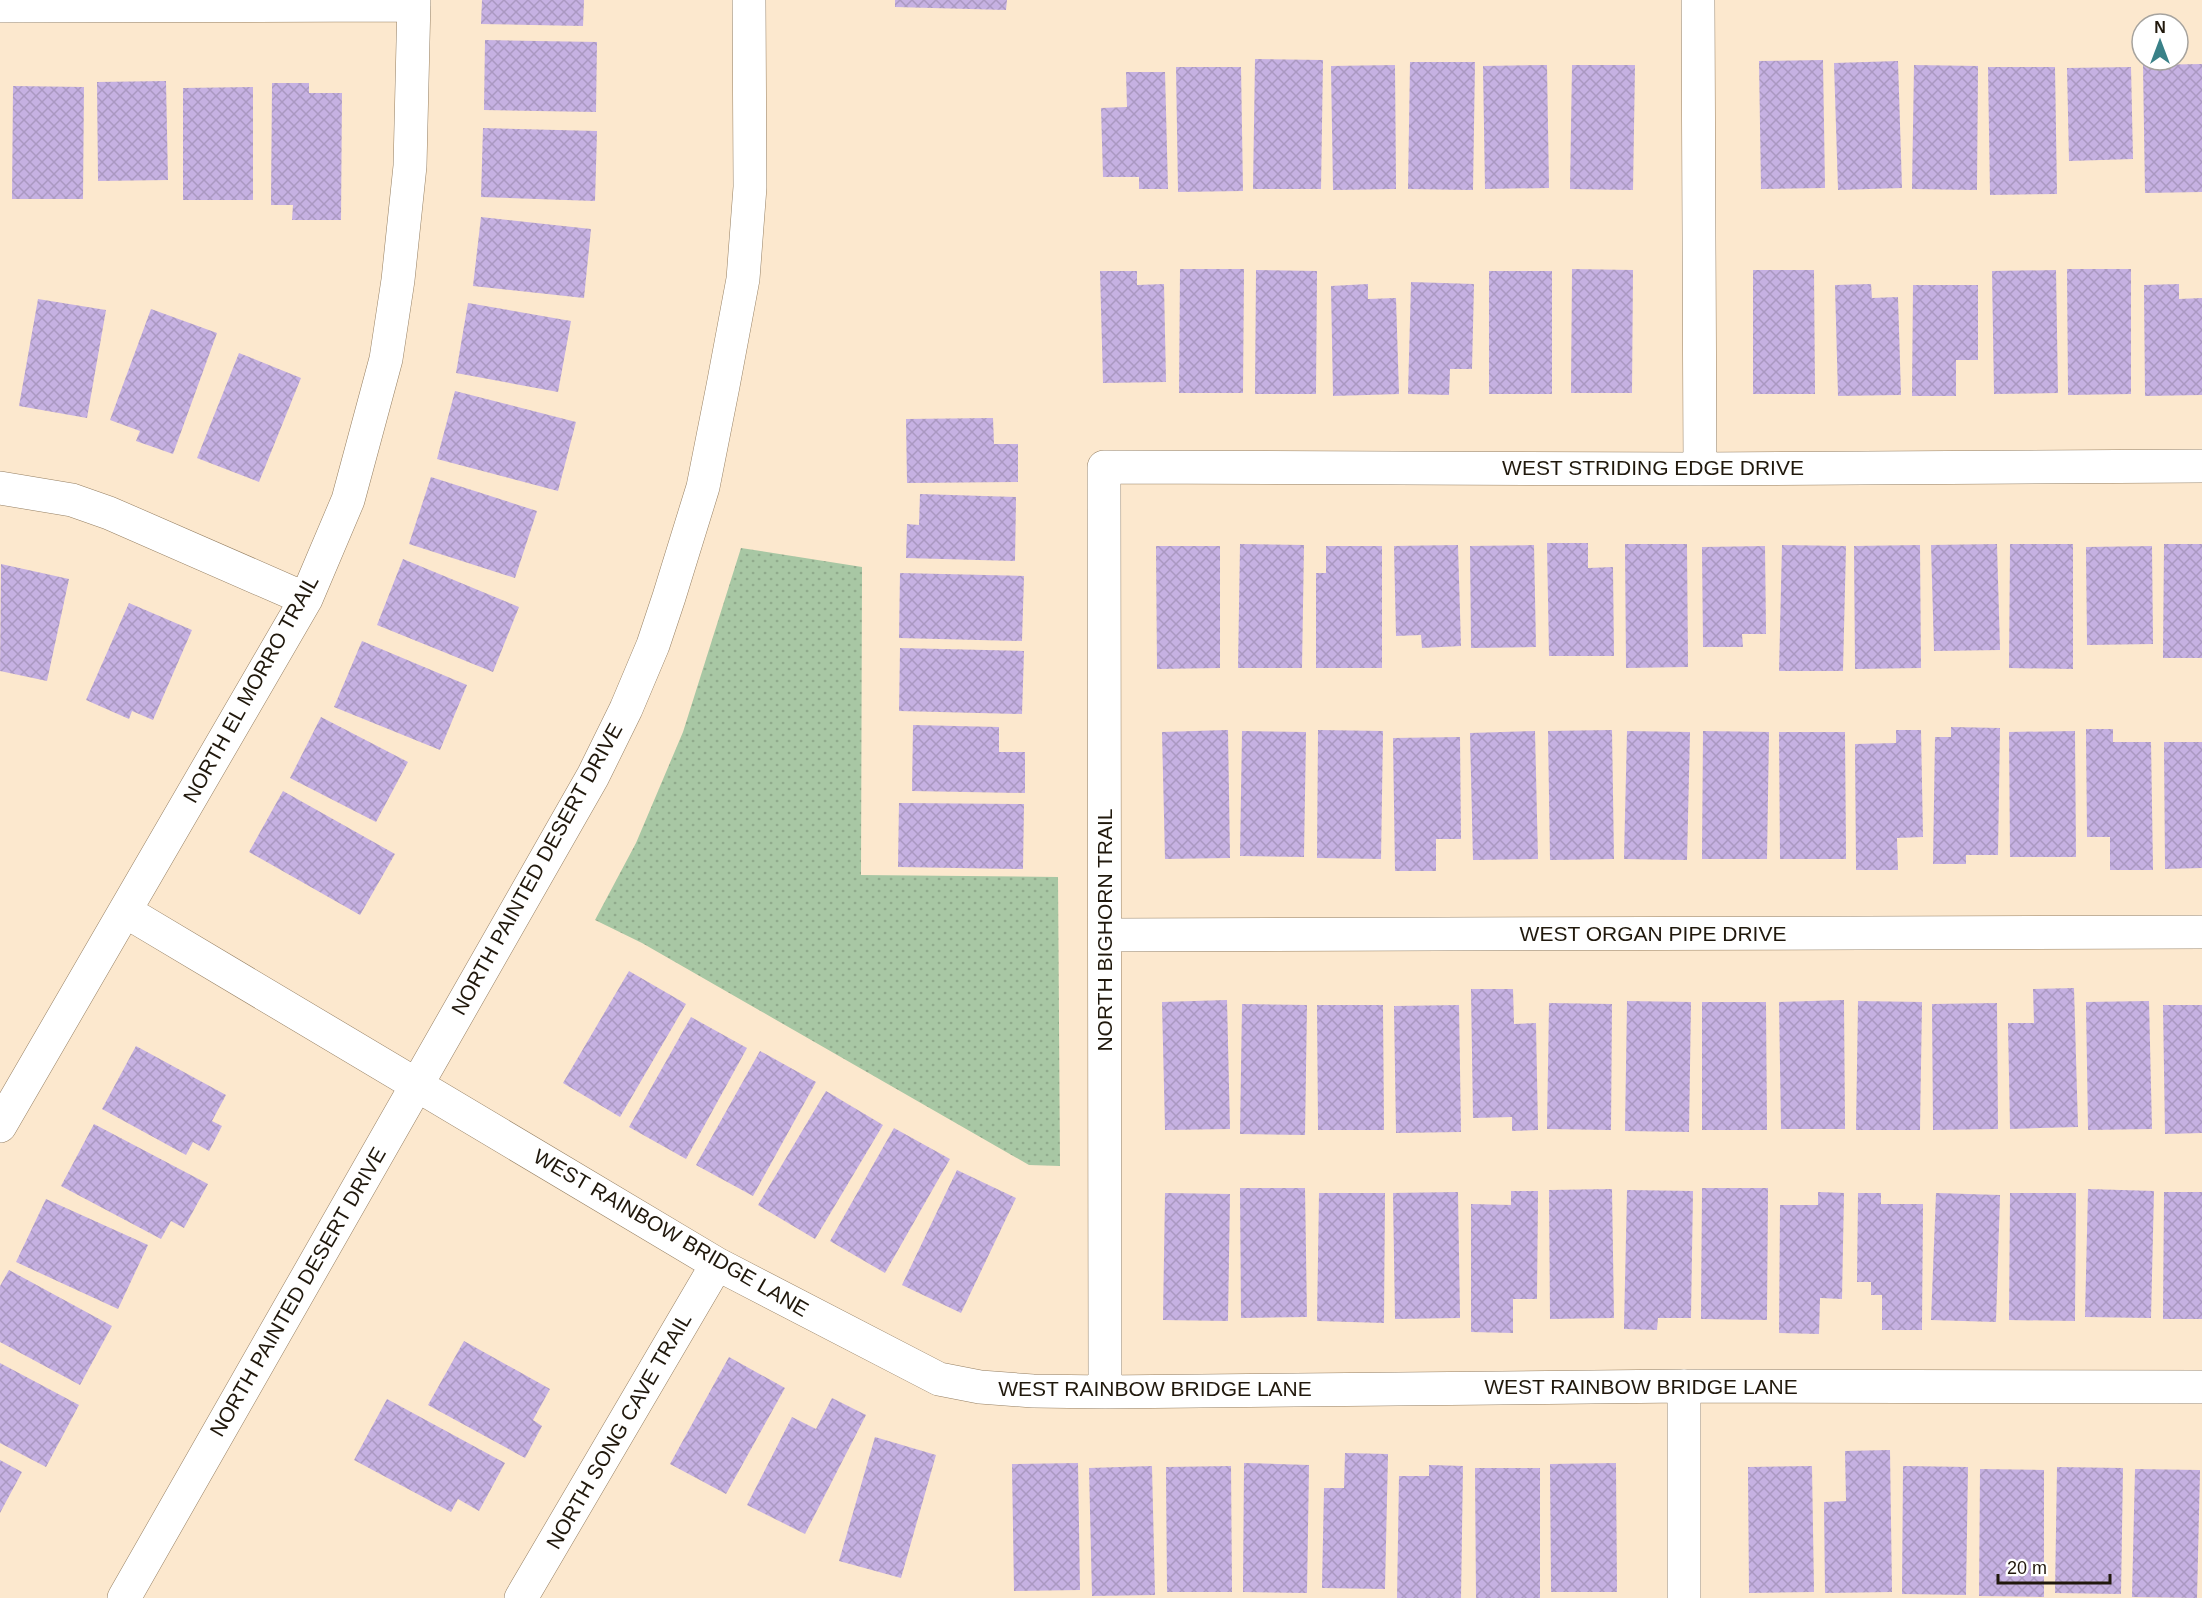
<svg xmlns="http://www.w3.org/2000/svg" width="2202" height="1598" font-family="Arial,sans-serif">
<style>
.park{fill:url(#park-dots)}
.building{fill:url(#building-cross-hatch)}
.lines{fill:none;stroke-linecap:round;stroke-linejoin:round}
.minor-casing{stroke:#957f62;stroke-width:34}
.minor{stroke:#fff;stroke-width:33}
.labels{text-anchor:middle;stroke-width:6;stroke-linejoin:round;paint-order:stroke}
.street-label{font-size:21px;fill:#20180c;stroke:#fff}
</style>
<defs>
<pattern id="park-dots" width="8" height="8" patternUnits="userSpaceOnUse" patternTransform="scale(1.5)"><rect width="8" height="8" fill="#a8c7a4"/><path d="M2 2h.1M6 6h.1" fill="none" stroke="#90aa8c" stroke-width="1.8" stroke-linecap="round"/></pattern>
<pattern id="building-cross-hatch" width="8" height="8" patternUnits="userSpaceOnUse" patternTransform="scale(1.5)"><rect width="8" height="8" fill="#c6b1e2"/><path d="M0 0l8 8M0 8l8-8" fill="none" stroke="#aa98c1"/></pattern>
</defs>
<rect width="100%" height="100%" fill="#fce8ce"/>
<path class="park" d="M741 548 862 567 861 875 1058 877 1060 1166 1029 1165 642 943 595 920 636 843 683 732Z"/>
<path class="building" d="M482 0H584L583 26 481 24Z
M895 0H1007L1006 10 895 7Z
M485 40 597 42 596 112 484 110Z
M1255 59 1323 60 1321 189H1253Z
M1823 60 1825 188 1761 189 1759 61Z
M1898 61 1902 188 1838 190 1834 63Z
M1410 62H1475L1473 190 1408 189Z
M2202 64V192L2145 193 2143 65Z
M1395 65 1396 189 1333 190 1331 66Z
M1547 65 1549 188 1485 189 1483 66Z
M1572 65H1635L1633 190 1570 189Z
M1914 65 1978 66 1977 190 1912 189Z
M1176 67H1241L1243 191 1178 192Z
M1988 67H2055L2057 194 1990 195Z
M2131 67 2133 159 2069 161 2067 68Z
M1126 72H1165L1168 189H1139V177H1103L1101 108 1127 107Z
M166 81 168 180 98 181 97 82Z
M272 83H309V93H342L341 220H292L293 205H271Z
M13 86 84 87 83 199H12Z
M253 87V200H183V88Z
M483 128 597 131 595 201 481 197Z
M481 217 591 229 584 298 473 286Z
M1180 269H1244L1243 393H1179Z
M1572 269 1633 270 1632 393H1571Z
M2067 269H2131V394L2068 395Z
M1256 270 1317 271 1316 394H1255Z
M1753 270H1814L1815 394H1753Z
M2056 270 2058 393 1994 394 1992 271Z
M1100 271H1137V285L1164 284 1166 382 1103 383Z
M1489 271H1552V394H1489Z
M1411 282 1474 284 1472 369H1450L1449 395 1408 394Z
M1368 284V299L1396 298 1399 394 1333 396 1331 286Z
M1871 284 1872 298 1898 297 1901 395 1838 396 1835 285Z
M2179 284V299L2202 298V395L2145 396 2144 285Z
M1913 285H1978V360H1956V396H1912Z
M38 299 106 310 87 418 19 406Z
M468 303 571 321 558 392 456 373Z
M151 309 217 333 173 454 136 441 140 431 110 420Z
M239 353 301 378 259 482 197 458Z
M455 391 576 422 558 491 437 459Z
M993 418 994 444H1018V482L907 483 906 419Z
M431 477 537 511 515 578 409 544Z
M920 494 1016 497 1015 561 906 558 907 524 919 525Z
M1547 543H1588V568L1613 567 1614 656H1549Z
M1240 544 1304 545 1302 668H1238Z
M1625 544H1687L1688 667 1626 668Z
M1997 544 2000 650 1934 651 1931 545Z
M2010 544H2073V669L2009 668Z
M2164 544H2202V658H2163Z
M1458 545 1461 646 1422 648 1421 635 1396 636 1394 546Z
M1534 545 1536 647 1471 648 1470 546Z
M1782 545 1846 546 1843 671H1779Z
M1920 545 1921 668 1855 669 1854 546Z
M1156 546H1220V668L1157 669Z
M1326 546H1382V668H1316V573H1326Z
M1765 546 1766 634H1742L1743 647H1703L1702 547Z
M2152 546 2153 644 2087 645 2086 547Z
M403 559 519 607 493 672 377 625Z
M1 564 69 579 47 681 0 671Z
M900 573 1024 576 1022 641 899 638Z
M129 603 192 630 153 720 132 711 129 719 86 700Z
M362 641 467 685 440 750 334 707Z
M900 648 1024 651 1022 714 899 711Z
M321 717 408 762 376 822 290 778Z
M913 725 999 727V752H1025V793L912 791Z
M1951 727 2000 728 1998 855H1966V864H1933L1935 737H1951Z
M2086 729H2113V742H2151L2153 870H2110V837H2087Z
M1228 730 1230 858 1165 859 1162 732Z
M1318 730 1383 731 1381 859 1317 858Z
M1612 730 1614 859 1550 860 1548 731Z
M1896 730H1921L1923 837 1897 838 1898 870H1856L1855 744 1896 743Z
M1242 731 1306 732 1304 857 1240 856Z
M1535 731 1538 859 1473 860 1470 733Z
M1627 731 1690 732 1687 860 1624 859Z
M1703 731 1769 732 1767 859H1702Z
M2075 731 2076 857H2010L2009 732Z
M1779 732H1845L1846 859H1780Z
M1460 737 1461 839H1436V871H1395L1393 738Z
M2164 742H2202V868L2165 869Z
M283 791 395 854 360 915 249 852Z
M899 803 1024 804 1023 869 898 867Z
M629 971 686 1004 620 1117 563 1083Z
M2074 988 2078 1127 2010 1129 2008 1023H2034L2033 989Z
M1471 989H1513L1514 1024 1536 1023 1538 1130 1512 1131V1117L1473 1118Z
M1227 1000 1230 1129 1165 1130 1162 1002Z
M1844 1000 1845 1129H1781L1779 1002Z
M1627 1001 1691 1002 1689 1132 1625 1131Z
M1858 1001 1922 1002 1920 1130H1856Z
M2149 1001 2152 1129 2088 1130 2086 1002Z
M1702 1002H1766L1767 1130H1702Z
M1549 1003 1612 1004 1611 1130 1547 1129Z
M1997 1003 1998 1129 1933 1130 1932 1004Z
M1242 1004 1307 1005 1305 1135 1240 1134Z
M1317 1005H1383L1384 1130H1318Z
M1459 1005 1461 1132 1396 1133 1394 1006Z
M2163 1005H2202V1133L2165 1134Z
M691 1017 747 1048 686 1159 629 1127Z
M136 1046 226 1095 212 1121 222 1126 209 1151 193 1142 186 1155 102 1109Z
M760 1051 816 1082 753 1196 696 1165Z
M826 1091 883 1125 815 1239 758 1205Z
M94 1124 208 1184 184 1228 171 1221 161 1239 61 1186Z
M894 1128 950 1159 885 1273 830 1241Z
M957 1170 1016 1198 961 1313 902 1285Z
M1240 1188H1305L1307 1317 1241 1318Z
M1702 1188H1768L1767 1320 1701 1319Z
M1612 1189 1614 1318 1550 1319 1549 1190Z
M2088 1189 2154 1191 2151 1318 2085 1317Z
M1627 1190 1693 1191 1691 1318H1658L1657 1330 1624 1329Z
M1511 1191H1538L1537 1299H1513V1333L1471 1332V1204L1511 1205Z
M1458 1192 1460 1318 1395 1319 1393 1193Z
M1818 1192 1844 1193 1842 1299 1820 1298 1819 1334 1779 1333 1780 1205H1818Z
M2164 1192H2202V1319H2163Z
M1165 1193 1230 1194 1228 1321 1163 1320Z
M1319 1193H1385L1384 1323 1317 1321Z
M1858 1193H1881V1204H1923L1922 1330H1882V1295H1871V1282H1857Z
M1936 1193 2000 1195 1996 1322 1931 1320Z
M2010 1193H2076L2075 1321 2009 1320Z
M46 1199 148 1245 118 1309 16 1262Z
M9 1270 112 1326 80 1385 0 1342V1286Z
M464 1341 550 1389 533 1420 542 1426 525 1458 428 1405Z
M729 1357 785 1388 726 1494 670 1464Z
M0 1363 79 1405 46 1467 0 1443Z
M832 1398 866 1415 805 1534 747 1505 792 1417 816 1429Z
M387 1399 505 1463 479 1511 458 1499 451 1512 354 1460Z
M875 1437 936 1455 901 1578 839 1561Z
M1890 1450 1892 1592 1825 1593 1824 1502 1846 1501 1845 1451Z
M1345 1453 1388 1454 1385 1589 1322 1588 1324 1488H1344Z
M0 1460 22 1472 0 1513Z
M1078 1463 1080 1590 1014 1591 1012 1464Z
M1244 1463 1309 1465 1307 1593 1243 1592Z
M1616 1463 1617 1592H1551L1550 1464Z
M1429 1465 1463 1466 1461 1598H1397L1399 1476H1429Z
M1152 1466 1155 1595 1092 1596 1089 1468Z
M1231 1466 1232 1592H1167L1166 1467Z
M1812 1466 1814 1592 1749 1593 1748 1467Z
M1903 1466 1968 1467 1966 1595 1902 1594Z
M2057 1467 2123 1468 2121 1594 2055 1593Z
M1475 1468H1540V1598H1476Z
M1980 1469 2044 1470V1597L1979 1596Z
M2135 1469 2200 1470 2197 1598 2132 1597Z"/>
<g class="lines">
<defs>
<path id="minor" d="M1698 0 1700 469
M0 6 414 5
M0 488 72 500 109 513 306 599
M125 911 717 1264 939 1379 980 1387 1033 1391 1105 1392 1684 1386 2202 1387
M1105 935 2202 932
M0 1126 306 599 348 500 386 359 398 280 410 166 414 0
M1684 1386V1598
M1105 1392 1104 467 1700 469 2202 466
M124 1598 593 776 626 709 653 645 669 597 703 487 723 386 743 279 750 187 749 0
M521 1598 717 1264"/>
</defs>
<use href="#minor" class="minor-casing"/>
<use href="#minor" class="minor"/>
</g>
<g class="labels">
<g class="street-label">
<text x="1653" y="475">WEST STRIDING EDGE DRIVE</text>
<text transform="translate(251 689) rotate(-61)" y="7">NORTH EL MORRO TRAIL</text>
<text transform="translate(537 869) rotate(-61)" y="7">NORTH PAINTED DESERT DRIVE</text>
<text transform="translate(1105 930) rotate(-90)" y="7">NORTH BIGHORN TRAIL</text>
<text x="1653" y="941">WEST ORGAN PIPE DRIVE</text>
<text transform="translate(671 1233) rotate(30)" y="7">WEST RAINBOW BRIDGE LANE</text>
<text transform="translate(298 1292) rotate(-60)" y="7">NORTH PAINTED DESERT DRIVE</text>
<text x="1641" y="1394">WEST RAINBOW BRIDGE LANE</text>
<text x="1155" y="1396">WEST RAINBOW BRIDGE LANE</text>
<text transform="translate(619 1431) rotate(-60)" y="7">NORTH SONG CAVE TRAIL</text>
</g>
</g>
<g transform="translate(2160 42)"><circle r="28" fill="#ffffff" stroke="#a6a39e" stroke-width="1.5"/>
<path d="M0-4.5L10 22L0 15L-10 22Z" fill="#398188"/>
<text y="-9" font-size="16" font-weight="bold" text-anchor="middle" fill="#20180c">N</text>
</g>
<path d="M1998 1574v9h112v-9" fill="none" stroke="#20180c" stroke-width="3"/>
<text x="2007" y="1574" font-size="18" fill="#20180c" stroke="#ffffff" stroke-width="4.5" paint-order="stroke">20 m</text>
</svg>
